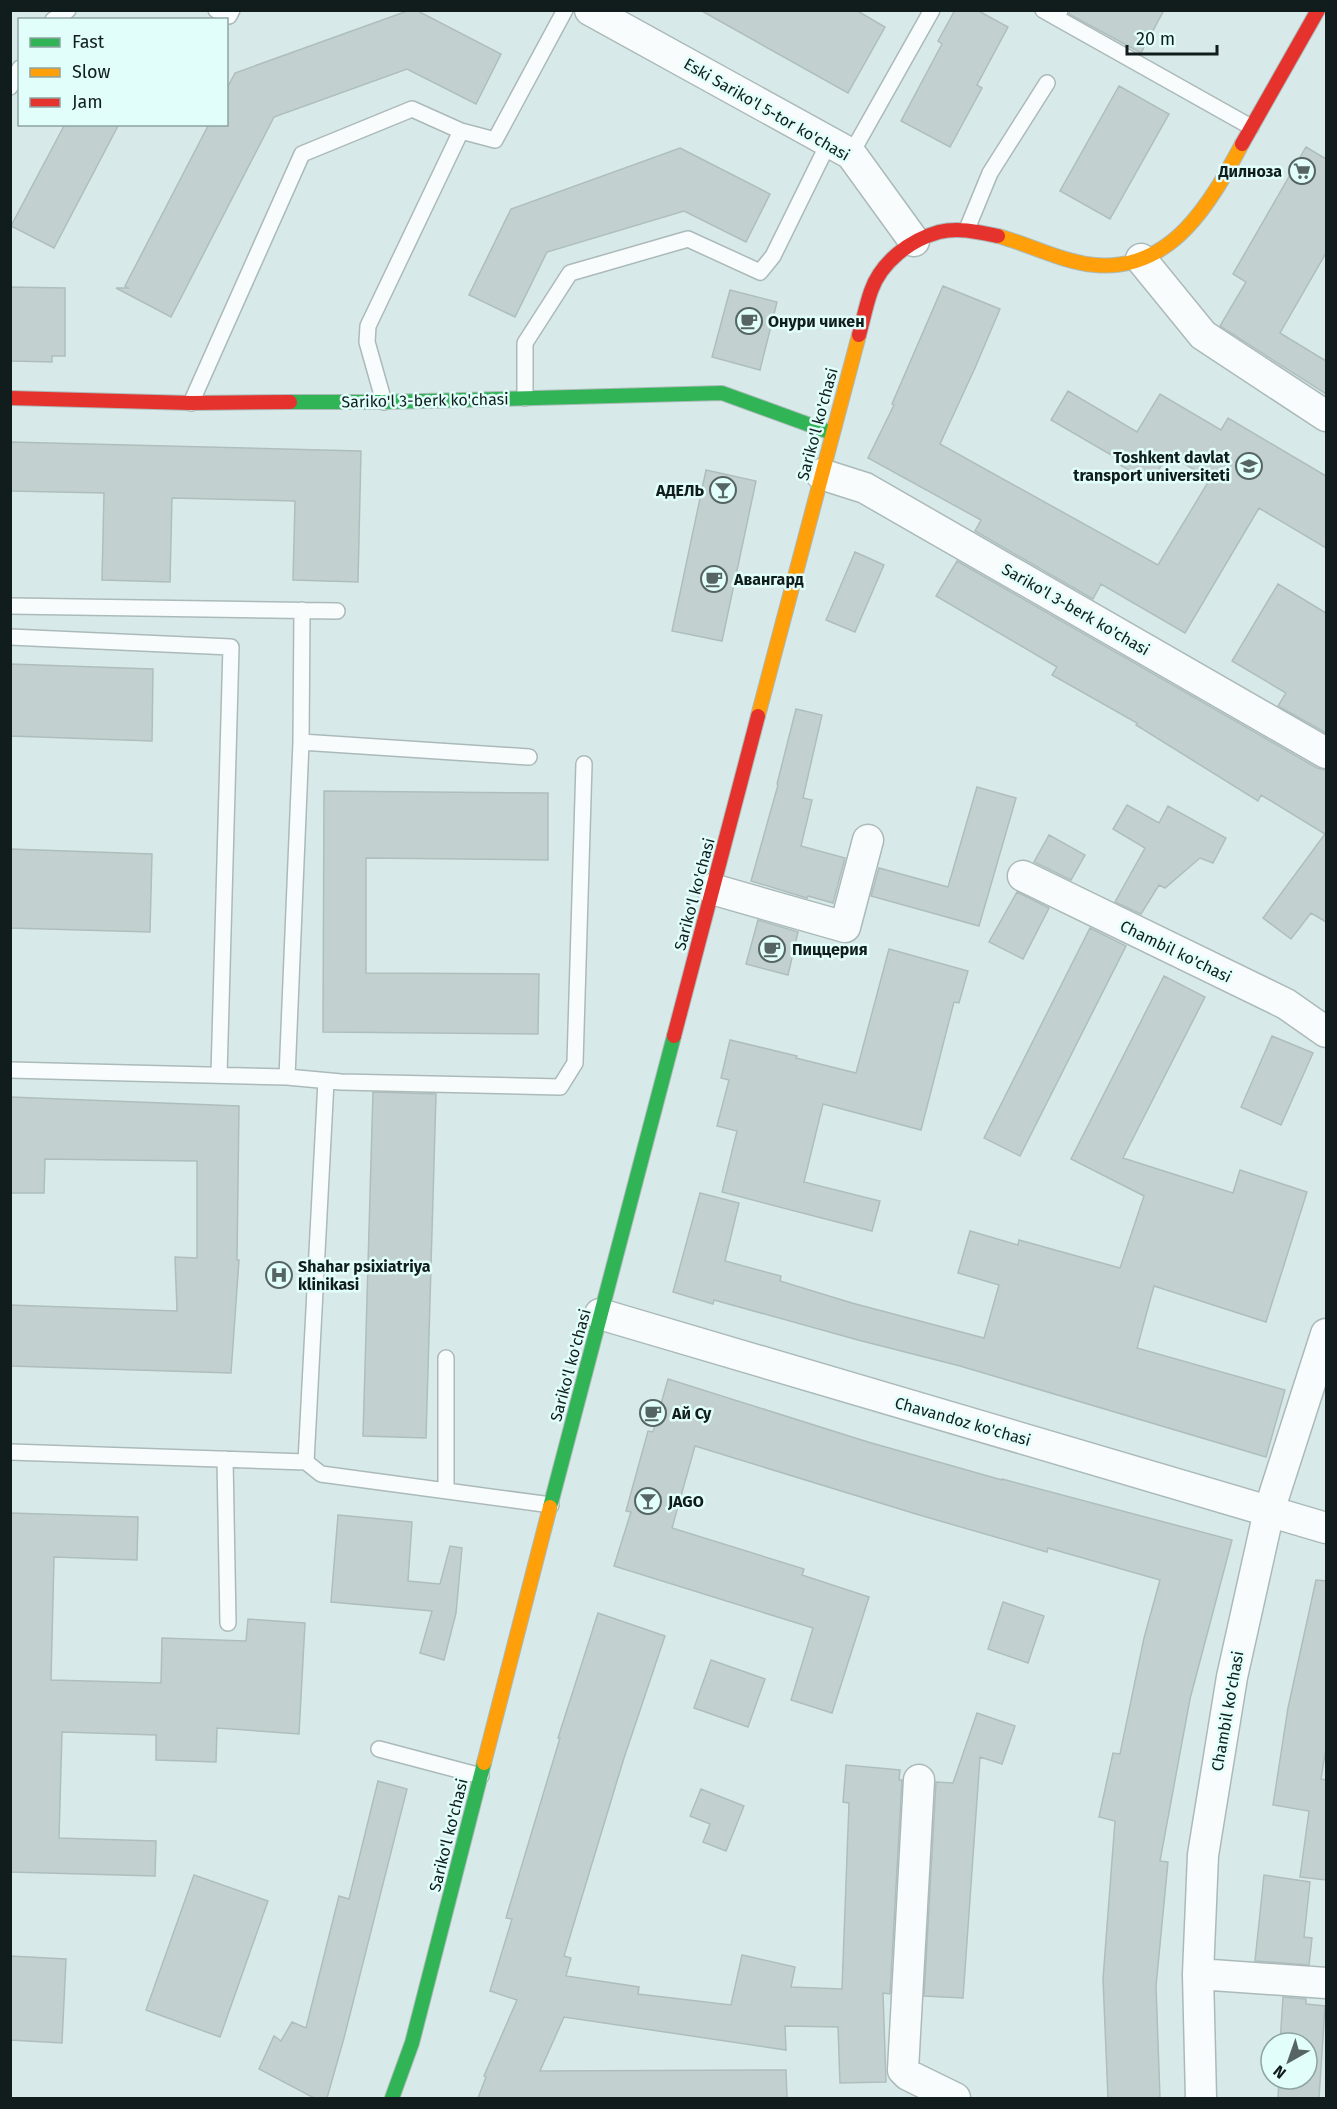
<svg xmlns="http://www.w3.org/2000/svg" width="1337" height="2109" font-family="'Fira Sans',sans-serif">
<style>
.building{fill:#c2d1d0;stroke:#afbebd;stroke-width:1.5}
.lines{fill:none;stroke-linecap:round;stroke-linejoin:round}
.lane-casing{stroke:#abbab9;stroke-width:18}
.street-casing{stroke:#abbab9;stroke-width:33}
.fast-casing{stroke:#abbab9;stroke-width:16}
.slow-casing{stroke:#abbab9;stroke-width:16}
.jam-casing{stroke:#abbab9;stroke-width:16}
.lane{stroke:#f9fcfc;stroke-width:15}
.street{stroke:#f9fcfc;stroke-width:30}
.fast{stroke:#30b455;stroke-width:14}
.slow{stroke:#ff9f0a;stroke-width:14}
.jam{stroke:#e5322d;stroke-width:14}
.labels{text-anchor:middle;stroke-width:5;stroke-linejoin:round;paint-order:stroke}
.street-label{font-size:16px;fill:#101d1c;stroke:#e1fefb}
.poi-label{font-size:16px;font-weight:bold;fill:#101d1c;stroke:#e1fefb;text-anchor:start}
</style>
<rect width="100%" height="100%" fill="#d7eae9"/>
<path class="building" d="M410 10H416L501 54 476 104 407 69 274 117 171 317 116 288H128L125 286 209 124H226V90L235 73Z
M700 10H856L885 27 848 93Z
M955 10H977L1008 27 977 85 982 88 950 147 901 121 942 44 938 41Z
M1069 10H1164L1141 53 1069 14Z
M1119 86 1169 114 1110 219 1060 191Z
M65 124H119L54 248 11 226Z
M1306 147 1326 159V253L1280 333 1326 361V394L1220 326 1246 282 1233 274Z
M680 148 770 194 746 242 684 211 547 252 515 317 469 295 511 209Z
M943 286 1000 309 975 368 940 444 1158 565 1210 479 1168 454 1151 483 1118 464 1120 460 1051 420 1068 391 1137 432 1160 394 1221 430 1228 418 1326 476V548L1259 508 1185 633 1101 584 1093 599 975 531 981 520 868 458 894 405 892 404Z
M10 287 65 288V356H52V362L10 361Z
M730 290 777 302 760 370 712 357Z
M10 442 361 451 358 582 293 580 295 501 172 498 170 582 102 580 104 493 10 491Z
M706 470 756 481 722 641 672 631Z
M855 552 884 565 855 632 826 620Z
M957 561 1317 768 1326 770V922L1311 913 1291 939 1263 918 1325 834 1261 795 1258 801 1136 725 1137 723 1052 675 1057 667 936 596Z
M1278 584 1326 613V733L1278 706 1286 693 1232 661Z
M10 664 153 669 152 741 10 736Z
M796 709 822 715 803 798 812 800 801 846 845 858 833 903 808 896 807 898 751 881 778 785 777 784Z
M977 787 1016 798 979 926 871 896 879 868 948 887Z
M324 791 548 793V860L366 858V973L539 974 538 1034 323 1032Z
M1127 805 1159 823 1168 806 1226 838 1213 863 1200 858 1165 888 1159 885 1141 914 1115 902 1145 848 1113 829Z
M1049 835 1085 855 1071 880 1034 862Z
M10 849 152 854 150 932 10 928Z
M1017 892 1049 908 1023 959 989 942Z
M758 920 798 932 788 975 746 964Z
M1090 928 1126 946 1020 1156 984 1138Z
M889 949 968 971 959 1003 954 1002 921 1130 823 1104 804 1182 880 1201 872 1231 722 1192 737 1131 717 1126 729 1080 721 1078 730 1040 797 1056 796 1058 856 1073Z
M1164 976 1205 997 1123 1158 1233 1193 1240 1170 1307 1192 1266 1322 1154 1286 1137 1348 1285 1390 1266 1457 960 1366 858 1340 714 1300 713 1304 673 1292 700 1193 739 1203 725 1261 781 1276 780 1281 852 1303 984 1338 999 1285 958 1273 970 1231 1018 1245 1019 1240 1120 1268 1144 1196 1071 1159Z
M1272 1036 1313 1053 1281 1125 1241 1107Z
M373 1092 436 1094 426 1438 363 1436Z
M10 1097 239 1106 237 1260H239L231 1373 10 1366V1305L177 1311 175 1257 197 1258V1161L45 1159 44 1193H10Z
M668 1379 868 1442 1002 1480V1479L1232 1540 1190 1699 1160 1861 1168 1862 1156 1986 1160 2098H1108L1103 1979 1115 1821 1099 1817 1113 1753 1120 1754 1144 1638 1160 1580 1048 1548 1047 1552 916 1514 695 1446 672 1528 804 1569 802 1575 869 1597 832 1713 791 1700 813 1628 614 1566 631 1512 626 1511 648 1431 653 1432Z
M10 1513 138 1517 137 1560 54 1557 51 1680 161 1683 162 1638 246 1641 248 1619 305 1623 299 1734 217 1728 216 1762 156 1760V1735L62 1732 59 1838 156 1841 155 1876 10 1872Z
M338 1515 412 1522 408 1581 440 1584 450 1546 462 1548 456 1613 444 1660 420 1653 432 1611 331 1602Z
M1316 1580 1326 1581V1748L1321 1779 1326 1780V1880L1300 1877 1309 1811 1273 1805 1288 1708Z
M1003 1602 1044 1616 1028 1663 988 1649Z
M598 1613 665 1636 624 1758 564 1956 571 1958 566 1976 639 1987 638 1994 731 2005 742 1955 795 1967 791 1987 842 1989 849 1803 843 1802 846 1765 900 1770 899 1780H902L890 1994 883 1993 886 2082 840 2083 838 2027 785 2026 786 2050 564 2017 540 2071 786 2070 787 2098H478L486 2077 484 2076 517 2000 490 1991 512 1919 506 1918 560 1738H558Z
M711 1660 765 1679 748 1727 694 1708Z
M977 1713 1015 1726 1002 1764 980 1757 963 1998 924 1996 936 1782 953 1783Z
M378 1781 407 1789 344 2038 327 2098H314L259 2069 274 2036 281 2041 292 2022 306 2028 339 1896 349 1899Z
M701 1789 744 1806 726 1851 703 1842 710 1824 690 1816Z
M194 1875 268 1901 220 2037 146 2010Z
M1264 1875 1310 1882 1304 1937 1312 1938 1309 1965 1255 1961Z
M10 1956 66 1959 62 2043 10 2040Z
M1283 1997 1306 1999V2004L1325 2006 1319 2098H1278L1279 2079H1307V2043H1280Z"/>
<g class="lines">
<defs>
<path id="lane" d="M216 10 229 16 232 10
M1043 10 1057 18
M1060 10 1057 18 1251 127
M53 20 68 10
M10 87 20 68
M851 154 932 10
M967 229 990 173 1047 83
M525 398V343L570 273 688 239 760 272 773 256 829 142
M384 402 367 342 368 326 461 131
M191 403 302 154 412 109 461 131 495 140 565 10
M10 606 337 611
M10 637 231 647 219 1075
M301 742 529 757
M10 1070 287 1077 341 1082 560 1087 575 1063 584 764
M287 1077 301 742 302 610
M326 1081 306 1462 321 1474 551 1505
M446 1358V1491
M10 1452 306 1462
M225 1459 228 1623
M379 1749 481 1776"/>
<path id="street" d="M590 10 851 154 914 241
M1141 259 1203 335 1326 416
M821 474 865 488 1326 753
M1023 876 1286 1004 1326 1032
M712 889 845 927 868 840
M600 1314 1326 1528
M919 1780 903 2070 908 2075 955 2098
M1198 1974 1326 1983
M1201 2098 1198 1974 1203 1855 1232 1677 1269 1511 1326 1334"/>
<path id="fast" d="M290 402H384L722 393 832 433
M550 1507 674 1036
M392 2098 412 2043 484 1763"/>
<path id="slow" d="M998 236C1031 245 1062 262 1095 265 1172 272 1211 202 1242 144
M758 716 859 335
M484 1763 550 1507"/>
<path id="jam" d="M1242 144 1318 10
M859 335C863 321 866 305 871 291 881 262 910 240 939 232 958 227 979 232 998 236
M10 398 191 403 290 402
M674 1036 758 716"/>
</defs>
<use href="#lane" class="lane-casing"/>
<use href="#street" class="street-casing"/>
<use href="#fast" class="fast-casing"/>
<use href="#slow" class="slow-casing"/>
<use href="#jam" class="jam-casing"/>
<use href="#lane" class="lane"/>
<use href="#street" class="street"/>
<use href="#fast" class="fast"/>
<use href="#slow" class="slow"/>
<use href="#jam" class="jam"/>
</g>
<defs>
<symbol id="supermarket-ring" viewBox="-11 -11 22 22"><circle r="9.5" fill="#e1fefb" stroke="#566564" stroke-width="1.5"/><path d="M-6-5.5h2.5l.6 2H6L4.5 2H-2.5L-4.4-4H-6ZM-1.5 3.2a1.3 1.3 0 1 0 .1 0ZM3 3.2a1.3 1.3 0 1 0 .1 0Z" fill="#566564"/></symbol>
<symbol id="cafe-ring" viewBox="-11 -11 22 22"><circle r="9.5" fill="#e1fefb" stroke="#566564" stroke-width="1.5"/><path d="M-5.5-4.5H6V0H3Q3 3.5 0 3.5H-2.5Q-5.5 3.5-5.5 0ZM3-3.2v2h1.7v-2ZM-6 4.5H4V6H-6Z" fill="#566564"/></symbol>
<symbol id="university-ring" viewBox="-11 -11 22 22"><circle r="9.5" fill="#e1fefb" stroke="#566564" stroke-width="1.5"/><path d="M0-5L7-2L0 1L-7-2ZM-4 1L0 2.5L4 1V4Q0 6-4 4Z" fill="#566564"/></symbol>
<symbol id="bar-ring" viewBox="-11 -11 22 22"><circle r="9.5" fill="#e1fefb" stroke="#566564" stroke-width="1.5"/><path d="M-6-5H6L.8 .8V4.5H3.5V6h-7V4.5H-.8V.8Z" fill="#566564"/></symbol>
<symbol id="hospital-ring" viewBox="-11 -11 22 22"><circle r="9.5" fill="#e1fefb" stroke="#566564" stroke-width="1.5"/><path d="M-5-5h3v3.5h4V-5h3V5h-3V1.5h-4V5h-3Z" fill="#566564"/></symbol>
</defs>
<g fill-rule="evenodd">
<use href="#supermarket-ring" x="1287" y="156" width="30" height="30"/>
<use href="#cafe-ring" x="734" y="306" width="30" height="30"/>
<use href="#university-ring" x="1234" y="451" width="30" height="30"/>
<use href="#bar-ring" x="708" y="475" width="30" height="30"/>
<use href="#cafe-ring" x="699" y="564" width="30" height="30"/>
<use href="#cafe-ring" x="757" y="934" width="30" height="30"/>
<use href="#hospital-ring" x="264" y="1260" width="30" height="30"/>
<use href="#cafe-ring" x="638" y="1398" width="30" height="30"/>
<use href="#bar-ring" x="633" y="1486" width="30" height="30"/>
</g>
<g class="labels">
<g class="street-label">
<text transform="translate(767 109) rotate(30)" y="6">Eski Sariko'l 5-tor ko'chasi</text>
<text transform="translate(425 400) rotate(-1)" y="6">Sariko'l 3-berk ko'chasi</text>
<text transform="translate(817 424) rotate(-75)" y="6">Sariko'l ko'chasi</text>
<text transform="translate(1076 609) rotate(30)" y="6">Sariko'l 3-berk ko'chasi</text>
<text transform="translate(694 894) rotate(-75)" y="6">Sariko'l ko'chasi</text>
<text transform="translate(1176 951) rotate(26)" y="6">Chambil ko'chasi</text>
<text transform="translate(570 1365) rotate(-75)" y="6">Sariko'l ko'chasi</text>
<text transform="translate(963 1421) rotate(16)" y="6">Chavandoz ko'chasi</text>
<text transform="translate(1227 1711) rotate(-80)" y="6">Chambil ko'chasi</text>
<text transform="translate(448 1835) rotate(-76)" y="6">Sariko'l ko'chasi</text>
</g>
<g class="poi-label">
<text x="1282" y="177" text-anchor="end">Дилноза</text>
<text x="768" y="327">Онури чикен</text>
<text x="1230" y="463" text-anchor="end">Toshkent davlat<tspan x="1230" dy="18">transport universiteti</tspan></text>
<text x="704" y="496" text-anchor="end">АДЕЛЬ</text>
<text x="734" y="585">Авангард</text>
<text x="792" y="955">Пиццерия</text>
<text x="298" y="1272">Shahar psixiatriya<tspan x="298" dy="18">klinikasi</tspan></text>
<text x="672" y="1419">Ай Су</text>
<text x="668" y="1507">JAGO</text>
</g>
</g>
<rect width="1337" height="2109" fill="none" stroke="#101d1c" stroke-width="24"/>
<rect x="18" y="18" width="210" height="108" fill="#e1fefb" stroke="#8da4a2" stroke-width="1.5"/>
<rect x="30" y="38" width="30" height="9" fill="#30b455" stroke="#8da4a2" stroke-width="1.5"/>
<text x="72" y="48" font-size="18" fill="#101d1c">Fast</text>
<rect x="30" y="68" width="30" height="9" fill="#ff9f0a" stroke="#8da4a2" stroke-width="1.5"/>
<text x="72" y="78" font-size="18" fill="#101d1c">Slow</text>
<rect x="30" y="98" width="30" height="9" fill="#e5322d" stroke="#8da4a2" stroke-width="1.5"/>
<text x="72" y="108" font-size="18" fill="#101d1c">Jam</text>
<g transform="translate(1289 2061) rotate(220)"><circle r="28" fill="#e1fefb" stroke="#8da4a2" stroke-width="1.5"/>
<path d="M0-4.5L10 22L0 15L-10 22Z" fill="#566564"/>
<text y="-9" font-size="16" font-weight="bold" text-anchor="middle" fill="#101d1c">N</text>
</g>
<path d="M1127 45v9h90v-9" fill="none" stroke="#101d1c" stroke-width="3"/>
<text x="1136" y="45" font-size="18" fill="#101d1c" stroke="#e1fefb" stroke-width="4.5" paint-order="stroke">20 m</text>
</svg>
